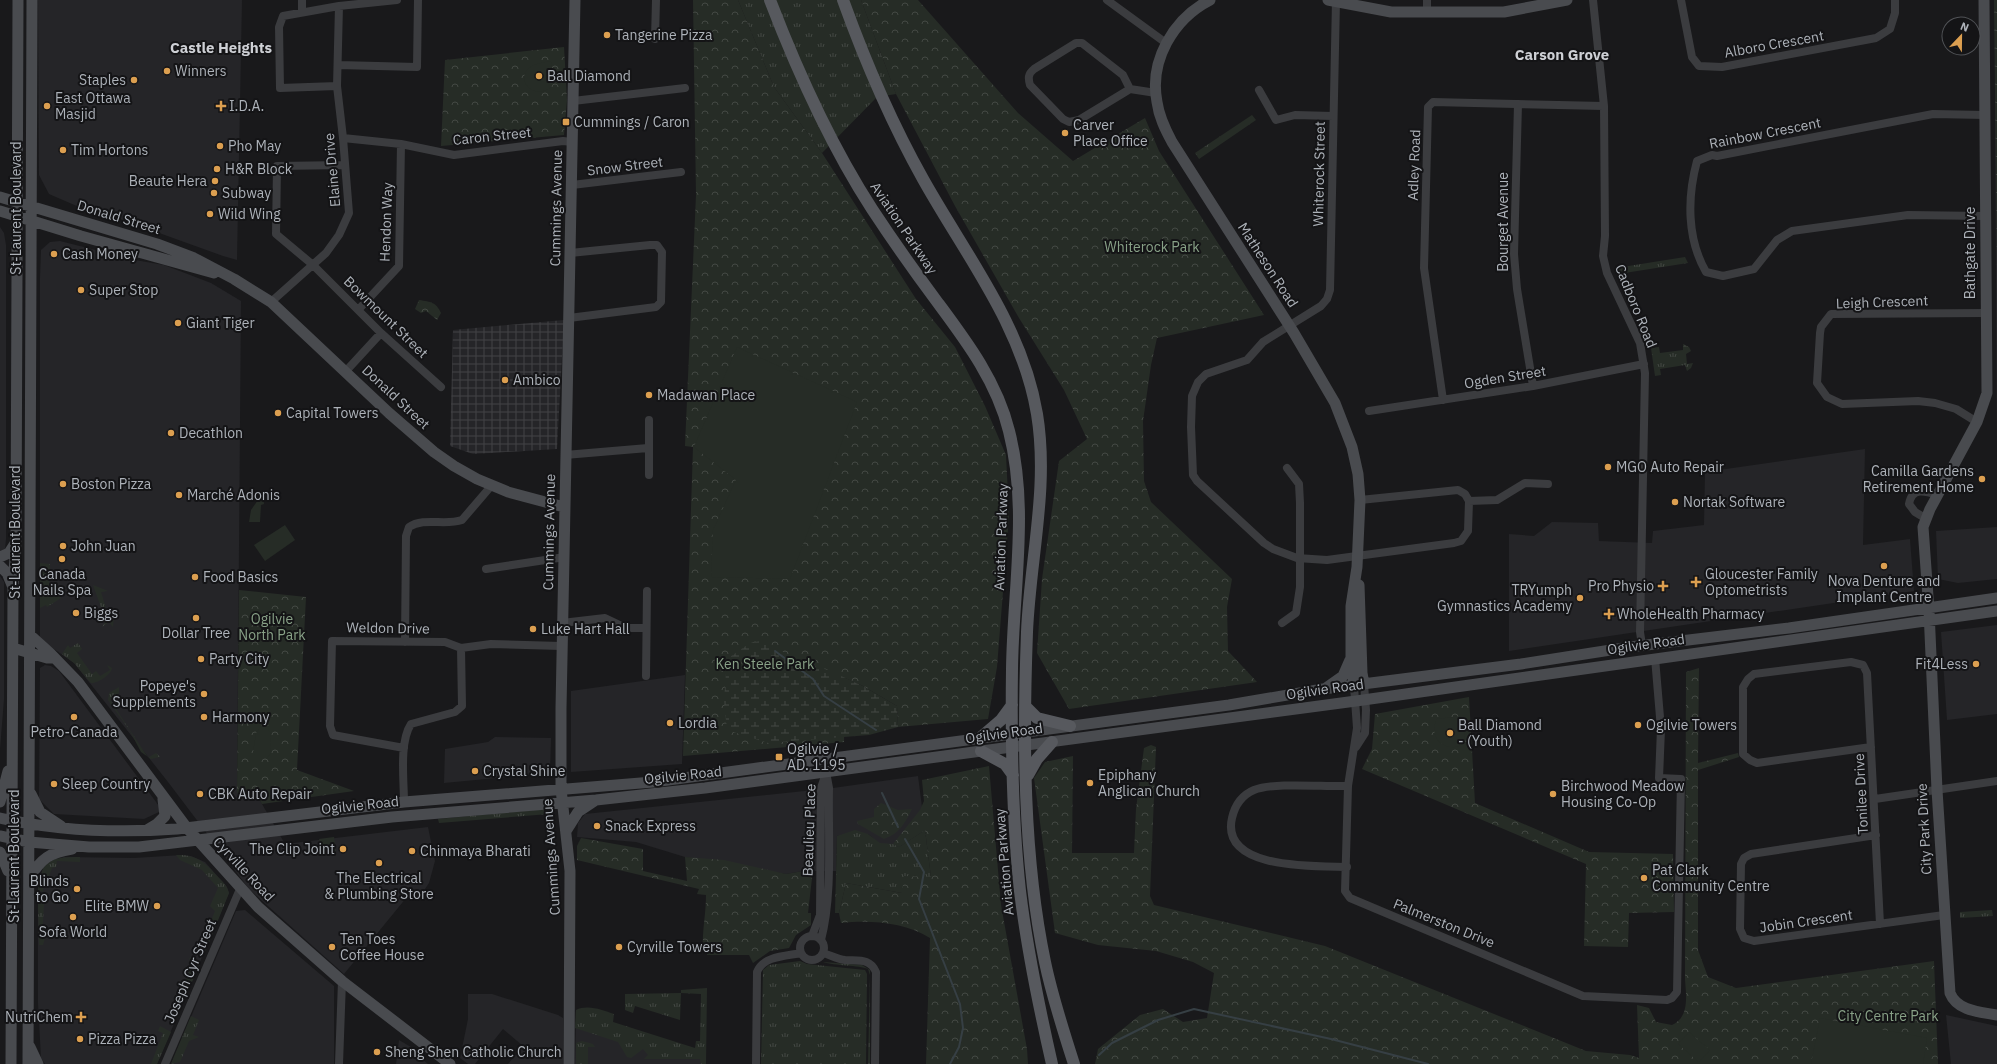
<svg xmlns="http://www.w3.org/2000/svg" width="1997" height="1064" font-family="'IBM Plex Sans',sans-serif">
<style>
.built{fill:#252528}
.industrial{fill:url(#industrial-grid)}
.grass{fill:url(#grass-tufts)}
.forest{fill:url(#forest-crowns)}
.wetland{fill:url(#wetland-marsh)}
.garden{fill:#262c26}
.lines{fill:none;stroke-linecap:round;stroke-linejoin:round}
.stream{stroke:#363f44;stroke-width:2}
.street{stroke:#3b3c3f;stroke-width:8}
.secondary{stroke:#494b4f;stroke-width:11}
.primary{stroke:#57595e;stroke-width:12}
.poi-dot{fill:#dc9f50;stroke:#141416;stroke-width:1.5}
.labels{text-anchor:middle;stroke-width:4;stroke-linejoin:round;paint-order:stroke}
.poi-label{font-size:14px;fill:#adb2b9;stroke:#141416;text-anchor:start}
.street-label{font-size:14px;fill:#adb2b9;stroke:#141416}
.park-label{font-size:14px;fill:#88a187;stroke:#141416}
.neighbourhood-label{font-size:15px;font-weight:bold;fill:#ced0d5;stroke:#141416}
</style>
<defs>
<pattern id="industrial-grid" width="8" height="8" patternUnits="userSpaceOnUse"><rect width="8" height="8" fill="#252528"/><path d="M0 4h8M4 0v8" fill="none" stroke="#424245"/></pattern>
<pattern id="grass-tufts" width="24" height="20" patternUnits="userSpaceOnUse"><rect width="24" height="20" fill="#262c26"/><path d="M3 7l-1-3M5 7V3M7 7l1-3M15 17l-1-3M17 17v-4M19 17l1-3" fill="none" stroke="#434843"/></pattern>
<pattern id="forest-crowns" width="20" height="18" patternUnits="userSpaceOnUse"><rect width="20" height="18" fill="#262c26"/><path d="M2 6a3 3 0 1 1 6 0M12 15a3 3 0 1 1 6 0" fill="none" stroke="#434843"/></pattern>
<pattern id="wetland-marsh" width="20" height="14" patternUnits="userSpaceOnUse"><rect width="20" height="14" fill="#262c26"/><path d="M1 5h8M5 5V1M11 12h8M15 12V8" fill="none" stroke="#434843"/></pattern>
</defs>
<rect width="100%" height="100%" fill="#19191b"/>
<path class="built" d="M38 0H242L237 260 223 256 101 212 79 207 49 194 39 175Z
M1997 0V457L1995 109Z
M0 227 4 233 6 245V539L5 549 0 551Z
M60 241 135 260 164 265 211 283 241 301 237 793 258 797 285 844 428 827 435 861 429 883 419 898 411 892 344 974 249 889 168 782 74 663 44 642 40 637V278L41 250 50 242Z
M1865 449 1863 545 1910 539 1914 591 1509 651V534L1534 536 1552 522 1598 523 1599 541 1652 543 1653 531 1704 525 1705 472Z
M1997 527V579L1958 583 1938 579 1936 531Z
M0 576 4 582V699L0 749Z
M1997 625V714L1947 720 1941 632Z
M45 665 51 666 59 671 159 806V812L144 819 54 814 39 799 40 668Z
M685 675 682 764 571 772V691Z
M495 737 551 738 550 773 444 783 445 749 488 742Z
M918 776 925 830 899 847 892 844H880L868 834 837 836 836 871H803L786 874 685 857 636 842 577 837 578 823 585 814 833 788Z
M182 855 191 856 205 862 227 887 229 893 157 1064H45L41 1058 38 1003V890L43 868 64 857 134 858Z
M245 910 334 986V1064H171L236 911Z
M468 994H492L558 1015 563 1018V1064H508L523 1046 503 1029 475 1064H468L460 1058 468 1019Z
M1946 1015 1997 1026V1064H1951Z
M576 1017 706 1058V1064H575Z
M399 1040 416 1050 422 1059 428 1064H396Z"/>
<path class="industrial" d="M564 320 557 449 473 454 450 446 453 330Z"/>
<path class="grass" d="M738 0H861L896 94 877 97 822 153 774 87Z
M1252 115 1256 120 1199 159 1195 153Z
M1685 257 1688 263 1618 274 1616 268Z
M1683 344 1689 347 1691 351 1686 354 1687 364 1693 363 1691 368 1687 371 1685 365 1660 369 1661 375 1655 376 1651 348 1659 347 1660 353 1683 350Z
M40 563 50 564 49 587 56 590 61 598 47 607 46 605 40 608Z
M93 585 108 591 101 592 108 615 114 614 113 627 109 622 102 627 106 621Z
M78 643 82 649 77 653 92 674 96 671 100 676 110 670 107 665 112 668C111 675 98 683 91 683L74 663 62 654 68 645 70 648Z
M119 687V693L110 700 147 756 149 757 156 753 160 757 151 759 141 752 130 731 108 700 109 693Z
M544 809H549V814L439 823 438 819Z
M855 830 868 834 880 843 893 844 899 847 925 830 931 877 902 893 846 883 839 913H835L837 836Z
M334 837 336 851 324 853 319 839Z
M176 855C195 854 205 862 216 875 222 881 227 885 229 893L206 950 203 952 194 949V947L200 948 215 911 210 906 218 888 202 870 180 860Z
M80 857V862L57 861 56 867 52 868 49 876H44L43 892 38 890C41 859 52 857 80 857Z
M40 903 44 904 42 938H45L43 945H39L38 904Z
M1992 910 1993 916 1960 918V912Z
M191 957 199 961 200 964 174 1022 164 1017 170 1018 193 962 189 959Z
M800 961 807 964 865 970 867 974 866 1064H761L763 970 769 965Z
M823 962 862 965 870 970V1064H868L870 975 868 969C859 965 835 966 823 962Z
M707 988 706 1064H701L700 1059H644L648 1055 643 1049 631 1058 627 1057 618 1042 575 1028 576 1010C588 1004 602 1010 614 1014L613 1022 695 1048 696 1041H700L701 994 681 993 680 1020 635 1006 633 1013 625 1010V994L681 993V990Z
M191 1016 199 1020 193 1035 199 1037 189 1041 180 1062 171 1064Z
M160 1026 171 1032 157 1064H151L163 1033 158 1031Z
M582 1041 593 1044 595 1047H588V1064H576V1043Z"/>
<path class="forest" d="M693 0H738L774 87 822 153 916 299 955 347 985 406 1006 455 1009 516 997 667 988 719 898 727 897 706 863 686 845 678 844 742 683 756 693 447 685 446 696 195Z
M861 0H918L1018 113 1073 161 1145 118 1159 151 1264 315 1157 338 1151 365 1143 421 1144 481 1151 502 1232 579 1227 607 1228 651 1257 682 1069 709 1037 653 1042 579 1059 461 1087 439 1064 390 1019 318 955 206 896 94Z
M1994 0H1997V273Z
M564 47 567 100 564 135 441 146 445 60Z
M419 300C431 302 436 302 441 313L437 320 426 311 421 313 415 309Z
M239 590 306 597 297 770 354 791 262 804 258 797 237 793Z
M1699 668 1698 763 1738 753 1739 757 1698 770V950L1708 977 1736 988 1934 961 1938 1064H1095L1098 1049 1140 1015 1163 1009 1183 1022 1207 1018 1214 973 1193 962 1156 951 1098 945 1055 933 1034 778 1045 762 1073 756 1072 853H1134L1136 809 1144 748 1151 745 1156 747 1150 896 1154 905 1325 946 1586 1051 1630 1055 1639 1058 1637 1005 1649 1008 1656 1022 1672 1025C1690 1017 1686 995 1685 979L1686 672Z
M1469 697 1475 803 1589 852 1673 854 1674 912 1629 913 1628 947 1584 946 1586 864 1362 769 1372 749 1375 714Z
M989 766 1001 905 1027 1049 1028 1064H926L930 938C904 922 870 920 841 923L839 913 846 883 902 893 904 876 931 877 925 830 899 847 893 844 920 810 924 801 922 780Z
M881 803 898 810 912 809C905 823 899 834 884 839L858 824 857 821 874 817V809Z
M581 838 643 849V871L687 881 685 857 724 860 786 874 803 871 810 872 812 878 808 913H811V925L796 935 789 948 770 951 753 963 749 955H707V950L703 949C702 931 706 914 706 895L697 894 699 889 577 860V846Z"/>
<path class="wetland" d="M764 640 800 662 828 670 863 686 897 706 898 727 869 735 768 743 727 730 724 701 727 659 750 643Z"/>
<path class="garden" d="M548 61 551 62 553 82 551 87C534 101 515 80 529 68 534 64 542 63 548 61Z
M1124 243 1148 246 1147 258 1123 256Z
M737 347 857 402 790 579 711 577 713 530 736 480 694 447Z
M262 494H263L264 504 261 505 260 522H249L251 510Z
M285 525 295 540 265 561 254 545Z
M1461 716 1464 719 1465 743C1447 755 1427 739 1437 719Z
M259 729H267L270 732 271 753 267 758H258L253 753 256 733Z
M1820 1018 1927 1038 1923 1064H1811Z
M1689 1032 1710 1050 1699 1062 1678 1044Z"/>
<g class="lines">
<path class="stream" d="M775 651 813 679 824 696 876 730
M882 793 898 827
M905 839 924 872 919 899 960 1004 963 1028 959 1047 950 1064
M1099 1055 1112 1043 1158 1020 1194 1009 1331 1039 1428 1064"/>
<path class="street" d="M302 0V11
M1107 0 1166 43
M1336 0 1330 290 1327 299 1321 306 1263 342 1247 360 1206 374 1198 382 1192 396 1191 427 1193 475 1197 481 1264 543 1273 549 1297 558 1327 560 1454 543 1461 541 1468 531 1469 501 1465 494 1458 490 1360 500
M1593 0 1604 106 1605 236 1603 256 1607 273 1640 343 1645 373 1640 632 1642 645
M1681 0 1692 57 1699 66 1722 67 1876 38 1890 29 1895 13V0
M1427 11V0
M655 39 656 0
M338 65 417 67 418 0
M337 86 280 88 279 27 283 16 339 6 397 0
M1130 89 1123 75 1082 43H1076L1034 69C1028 74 1028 78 1030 85L1063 119 1069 122 1079 120 1130 89 1156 93
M1259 90 1276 120 1295 115 1333 116
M573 101 685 88
M1518 104 1514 254 1517 289 1533 386
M1985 115 1933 114 1717 156 1712 155 1697 161C1687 198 1687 239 1706 272L1723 276 1754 269 1777 240 1792 231 1908 215 1985 216
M343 138 401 144 454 155 563 141 572 142
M345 165 277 166 276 234 313 265 381 333 441 387
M572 185 681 172
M271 302 326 253 339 235 349 213 343 138 337 86 339 6
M359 309 399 266 401 144
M569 318 656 307 661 302 662 252 657 245H650L570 253
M346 371 381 333
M1443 400 1424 268 1428 107 1433 102 1604 106
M1369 411 1533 386 1644 364
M649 420V475
M1977 422 1956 409 1935 403 1918 401 1842 404 1827 397 1817 383 1820 333 1821 327 1831 314 1985 313
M565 455 648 448
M1469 501 1497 500 1525 483 1548 484
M1925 518 1915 512 1909 504C1912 487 1925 491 1937 495
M486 569 565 557
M562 623 605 618 626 628H646
M1282 623 1296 613 1300 587V503L1299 484 1287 468
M405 642 406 536 409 527C424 517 445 526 462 520L492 485
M646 676 647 591
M1354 686 1357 728 1348 786 1345 891 1350 898 1583 996 1667 1000 1672 998 1677 992 1681 779 1659 778 1661 729 1655 658
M1356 747 1365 733 1366 710 1364 684
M1871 747 1757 763 1750 760 1743 754V687L1748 679 1754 674 1851 662 1863 665 1867 673 1880 924
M404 748 333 735 330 726 332 641 445 642 461 648 491 644 561 646
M1875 799 1997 781
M404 802C404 781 399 742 411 724L455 712 462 706 461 648
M1876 835 1751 854 1744 858 1741 864 1740 929 1744 938 1754 941 1944 915
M1347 867C1315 866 1220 870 1232 818 1235 805 1242 795 1254 790 1275 782 1324 787 1348 786
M812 936 820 915 821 788 826 773
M800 948a12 12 0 1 1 24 0a12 12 0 1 1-24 0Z
M821 940C833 894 828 836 829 788L826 772
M823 953C830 955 838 959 845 960 859 961 870 958 876 972L875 1064
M165 1064 240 889
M339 1064 342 981
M756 1064 757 972C763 956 786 956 801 953"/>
<path class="secondary" d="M1210 0C1173 19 1149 61 1157 102 1159 117 1165 129 1172 142L1294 333 1335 403 1352 447 1358 474 1360 500 1357 567 1351 606V657L1354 686
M1328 0 1391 12H1504L1567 0
M1984 0 1987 393 1977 422 1930 509 1923 527 1929 611 1937 790 1950 993C1957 1011 1980 1012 1997 1015
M0 197 157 244 194 258 234 279 271 302 389 413 434 452 454 466 477 479 508 492 564 507
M0 211 81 236 214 273
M0 557 9 553 16 542
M0 566 7 573 12 585
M1359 585 1362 673 1364 684
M30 635 50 653 78 682 187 828 258 907 342 981 450 1064
M13 648 47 658H54
M1326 688 1343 676 1350 660
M31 794 40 812 61 826
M0 802 8 771
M0 818C58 831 118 833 177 829L404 802 653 782 1229 705 1323 689 1521 664 1630 647 1789 628 1997 598
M147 830 157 824 165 816 163 799
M566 831 578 812 596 800
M0 836 29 842 89 847H139L392 817 596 800 705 788 1356 701 1997 611
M0 852 8 871
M29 878C42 858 49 853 72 849
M30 1047 38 1064
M11 1064 13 588 16 542 18 0
M28 1064 32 0
M569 1064 570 871 561 789V708L575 0"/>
<path class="primary" d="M770 0C798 73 830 144 872 209 893 241 915 272 938 303 967 342 997 382 1009 431 1029 509 1013 589 1012 669 1011 743 1012 817 1020 891 1027 949 1039 1007 1052 1064
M843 0C865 61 891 122 923 179 966 256 1022 325 1037 414 1049 487 1030 559 1027 632 1023 739 1023 857 1045 962 1052 996 1063 1030 1074 1064
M1026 707 1037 718 1070 726
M980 738 1001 720 1012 705
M981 751 1005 764 1013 775
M1028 775 1037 759 1052 742"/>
</g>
<g class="poi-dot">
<circle cx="607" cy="35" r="4"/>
<circle cx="167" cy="71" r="4"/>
<circle cx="539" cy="76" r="4"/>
<circle cx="134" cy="80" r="4"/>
<circle cx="47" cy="106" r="4"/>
<path d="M219 100h4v4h4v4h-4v4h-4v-4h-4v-4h4z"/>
<rect x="562" y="118" width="8" height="8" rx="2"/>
<circle cx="1065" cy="133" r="4"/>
<circle cx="220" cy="146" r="4"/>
<circle cx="63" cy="150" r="4"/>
<circle cx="217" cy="169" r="4"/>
<circle cx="215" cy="181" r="4"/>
<circle cx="214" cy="193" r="4"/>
<circle cx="210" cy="214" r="4"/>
<circle cx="54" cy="254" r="4"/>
<circle cx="81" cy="290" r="4"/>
<circle cx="178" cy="323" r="4"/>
<circle cx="505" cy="380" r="4"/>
<circle cx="649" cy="395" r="4"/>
<circle cx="278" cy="413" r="4"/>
<circle cx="171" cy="433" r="4"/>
<circle cx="1608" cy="467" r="4"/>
<circle cx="1982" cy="479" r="4"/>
<circle cx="63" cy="484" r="4"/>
<circle cx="179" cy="495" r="4"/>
<circle cx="1675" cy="502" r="4"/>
<circle cx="63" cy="546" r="4"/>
<circle cx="62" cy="559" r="4"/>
<circle cx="1884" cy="566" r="4"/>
<circle cx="195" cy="577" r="4"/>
<path d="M1694 576h4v4h4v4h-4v4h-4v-4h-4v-4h4z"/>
<path d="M1661 580h4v4h4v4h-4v4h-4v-4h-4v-4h4z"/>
<circle cx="1580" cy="598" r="4"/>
<circle cx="76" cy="613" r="4"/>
<path d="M1607 608h4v4h4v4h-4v4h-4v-4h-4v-4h4z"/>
<circle cx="196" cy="618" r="4"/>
<circle cx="533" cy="629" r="4"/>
<circle cx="201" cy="659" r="4"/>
<circle cx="1976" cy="664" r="4"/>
<circle cx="204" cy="694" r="4"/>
<circle cx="74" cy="717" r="4"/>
<circle cx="204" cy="717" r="4"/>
<circle cx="670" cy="723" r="4"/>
<circle cx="1638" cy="725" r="4"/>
<circle cx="1450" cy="733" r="4"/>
<rect x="775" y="753" width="8" height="8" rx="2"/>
<circle cx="475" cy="771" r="4"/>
<circle cx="1090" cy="783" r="4"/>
<circle cx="54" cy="784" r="4"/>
<circle cx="200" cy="794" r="4"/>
<circle cx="1553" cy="794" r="4"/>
<circle cx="597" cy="826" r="4"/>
<circle cx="343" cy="849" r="4"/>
<circle cx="412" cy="851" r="4"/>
<circle cx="379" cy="863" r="4"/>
<circle cx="1644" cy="878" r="4"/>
<circle cx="77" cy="889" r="4"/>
<circle cx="157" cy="906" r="4"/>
<circle cx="73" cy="917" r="4"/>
<circle cx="332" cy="947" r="4"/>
<circle cx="619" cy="947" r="4"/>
<path d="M79 1011h4v4h4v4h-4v4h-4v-4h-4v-4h4z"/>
<circle cx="80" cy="1039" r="4"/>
<circle cx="377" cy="1052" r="4"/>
</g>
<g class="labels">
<g class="poi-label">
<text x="615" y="40">Tangerine Pizza</text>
<text x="175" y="76">Winners</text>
<text x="547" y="81">Ball Diamond</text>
<text x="126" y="85" text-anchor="end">Staples</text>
<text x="55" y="103">East Ottawa<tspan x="55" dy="16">Masjid</tspan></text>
<text x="229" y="111">I.D.A.</text>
<text x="574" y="127">Cummings / Caron</text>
<text x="1073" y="130">Carver<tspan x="1073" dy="16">Place Office</tspan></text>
<text x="228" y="151">Pho May</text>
<text x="71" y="155">Tim Hortons</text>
<text x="225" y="174">H&amp;R Block</text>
<text x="207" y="186" text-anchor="end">Beaute Hera</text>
<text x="222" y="198">Subway</text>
<text x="218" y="219">Wild Wing</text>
<text x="62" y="259">Cash Money</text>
<text x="89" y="295">Super Stop</text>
<text x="186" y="328">Giant Tiger</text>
<text x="513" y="385">Ambico</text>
<text x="657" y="400">Madawan Place</text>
<text x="286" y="418">Capital Towers</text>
<text x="179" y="438">Decathlon</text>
<text x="1616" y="472">MGO Auto Repair</text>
<text x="1974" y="476" text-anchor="end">Camilla Gardens<tspan x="1974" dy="16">Retirement Home</tspan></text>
<text x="71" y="489">Boston Pizza</text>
<text x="187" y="500">Marché Adonis</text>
<text x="1683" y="507">Nortak Software</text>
<text x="71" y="551">John Juan</text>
<text x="62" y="579" text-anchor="middle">Canada<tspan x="62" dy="16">Nails Spa</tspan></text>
<text x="1705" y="579">Gloucester Family<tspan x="1705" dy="16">Optometrists</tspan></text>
<text x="203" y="582">Food Basics</text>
<text x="1884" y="586" text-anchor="middle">Nova Denture and<tspan x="1884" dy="16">Implant Centre</tspan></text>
<text x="1654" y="591" text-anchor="end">Pro Physio</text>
<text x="1572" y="595" text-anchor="end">TRYumph<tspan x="1572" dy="16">Gymnastics Academy</tspan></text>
<text x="84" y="618">Biggs</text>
<text x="1617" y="619">WholeHealth Pharmacy</text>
<text x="541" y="634">Luke Hart Hall</text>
<text x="196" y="638" text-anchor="middle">Dollar Tree</text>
<text x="209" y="664">Party City</text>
<text x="1968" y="669" text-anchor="end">Fit4Less</text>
<text x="196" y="691" text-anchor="end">Popeye's<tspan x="196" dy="16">Supplements</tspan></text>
<text x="212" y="722">Harmony</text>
<text x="678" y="728">Lordia</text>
<text x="1458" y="730">Ball Diamond<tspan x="1458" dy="16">- (Youth)</tspan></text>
<text x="1646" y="730">Ogilvie Towers</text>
<text x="74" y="737" text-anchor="middle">Petro-Canada</text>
<text x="787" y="754">Ogilvie /<tspan x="787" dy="16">AD. 1195</tspan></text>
<text x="483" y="776">Crystal Shine</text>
<text x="1098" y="780">Epiphany<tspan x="1098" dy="16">Anglican Church</tspan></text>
<text x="62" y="789">Sleep Country</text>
<text x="1561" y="791">Birchwood Meadow<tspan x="1561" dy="16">Housing Co-Op</tspan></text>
<text x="208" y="799">CBK Auto Repair</text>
<text x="605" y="831">Snack Express</text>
<text x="335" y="854" text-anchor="end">The Clip Joint</text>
<text x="420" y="856">Chinmaya Bharati</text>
<text x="1652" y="875">Pat Clark<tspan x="1652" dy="16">Community Centre</tspan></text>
<text x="379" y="883" text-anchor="middle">The Electrical<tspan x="379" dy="16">&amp; Plumbing Store</tspan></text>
<text x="69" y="886" text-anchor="end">Blinds<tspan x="69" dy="16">to Go</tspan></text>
<text x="149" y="911" text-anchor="end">Elite BMW</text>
<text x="73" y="937" text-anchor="middle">Sofa World</text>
<text x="340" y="944">Ten Toes<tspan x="340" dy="16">Coffee House</tspan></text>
<text x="627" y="952">Cyrville Towers</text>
<text x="73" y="1022" text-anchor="end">NutriChem</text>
<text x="88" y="1044">Pizza Pizza</text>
<text x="385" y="1057">Sheng Shen Catholic Church</text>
</g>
<g class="street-label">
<text transform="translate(1774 44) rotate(-10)" y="5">Alboro Crescent</text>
<text transform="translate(1765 133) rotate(-11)" y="5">Rainbow Crescent</text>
<text transform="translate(492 136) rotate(-6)" y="5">Caron Street</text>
<text transform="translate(1414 165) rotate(-88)" y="5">Adley Road</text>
<text transform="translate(625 166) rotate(-7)" y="5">Snow Street</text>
<text transform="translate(332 170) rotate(-95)" y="5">Elaine Drive</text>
<text transform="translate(1319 174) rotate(-89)" y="5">Whiterock Street</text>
<text transform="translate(16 208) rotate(-90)" y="5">St-Laurent Boulevard</text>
<text transform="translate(556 208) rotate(-89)" y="5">Cummings Avenue</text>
<text transform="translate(119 217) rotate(17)" y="5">Donald Street</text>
<text transform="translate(386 222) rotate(-88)" y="5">Hendon Way</text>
<text transform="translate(1503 222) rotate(-90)" y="5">Bourget Avenue</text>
<text transform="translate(904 228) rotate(56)" y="5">Aviation Parkway</text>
<text transform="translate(1970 253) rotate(-90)" y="5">Bathgate Drive</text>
<text transform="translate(1268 265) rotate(57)" y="5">Matheson Road</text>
<text transform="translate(1882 302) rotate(-2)" y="5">Leigh Crescent</text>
<text transform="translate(1636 306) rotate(68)" y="5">Cadboro Road</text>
<text transform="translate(386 317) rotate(44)" y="5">Bowmount Street</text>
<text transform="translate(1505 377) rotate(-9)" y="5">Ogden Street</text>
<text transform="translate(396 397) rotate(43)" y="5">Donald Street</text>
<text transform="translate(15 532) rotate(-90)" y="5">St-Laurent Boulevard</text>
<text transform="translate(549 532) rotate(-89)" y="5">Cummings Avenue</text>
<text transform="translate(1001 537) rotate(-88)" y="5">Aviation Parkway</text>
<text transform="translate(388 628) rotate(1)" y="5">Weldon Drive</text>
<text transform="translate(1646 644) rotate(-8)" y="5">Ogilvie Road</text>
<text transform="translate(1325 689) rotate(-8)" y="5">Ogilvie Road</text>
<text transform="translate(1004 733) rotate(-8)" y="5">Ogilvie Road</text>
<text transform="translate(683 775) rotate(-6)" y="5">Ogilvie Road</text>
<text transform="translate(1861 794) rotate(-93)" y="5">Tonilee Drive</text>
<text transform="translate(360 805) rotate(-6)" y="5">Ogilvie Road</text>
<text transform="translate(1924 829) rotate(-93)" y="5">City Park Drive</text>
<text transform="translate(809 830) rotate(-88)" y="5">Beaulieu Place</text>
<text transform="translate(14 856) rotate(-90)" y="5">St-Laurent Boulevard</text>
<text transform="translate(551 857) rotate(-94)" y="5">Cummings Avenue</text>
<text transform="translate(1004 862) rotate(-95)" y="5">Aviation Parkway</text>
<text transform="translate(244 869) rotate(47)" y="5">Cyrville Road</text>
<text transform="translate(1806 921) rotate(-8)" y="5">Jobin Crescent</text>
<text transform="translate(1444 923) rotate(22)" y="5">Palmerston Drive</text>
<text transform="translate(190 971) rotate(-67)" y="5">Joseph Cyr Street</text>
</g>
<g class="park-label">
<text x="1152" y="252">Whiterock Park</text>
<text x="272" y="624">Ogilvie<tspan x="272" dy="16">North Park</tspan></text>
<text x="765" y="669">Ken Steele Park</text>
<text x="1888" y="1021">City Centre Park</text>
</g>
<g class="neighbourhood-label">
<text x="221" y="53">Castle Heights</text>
<text x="1562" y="60">Carson Grove</text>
</g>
</g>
<g transform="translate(1961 36) rotate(22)"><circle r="19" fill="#141416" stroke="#515357"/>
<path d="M0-3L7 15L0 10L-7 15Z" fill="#dc9f50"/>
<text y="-6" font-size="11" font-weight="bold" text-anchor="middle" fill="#adb2b9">N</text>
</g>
</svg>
